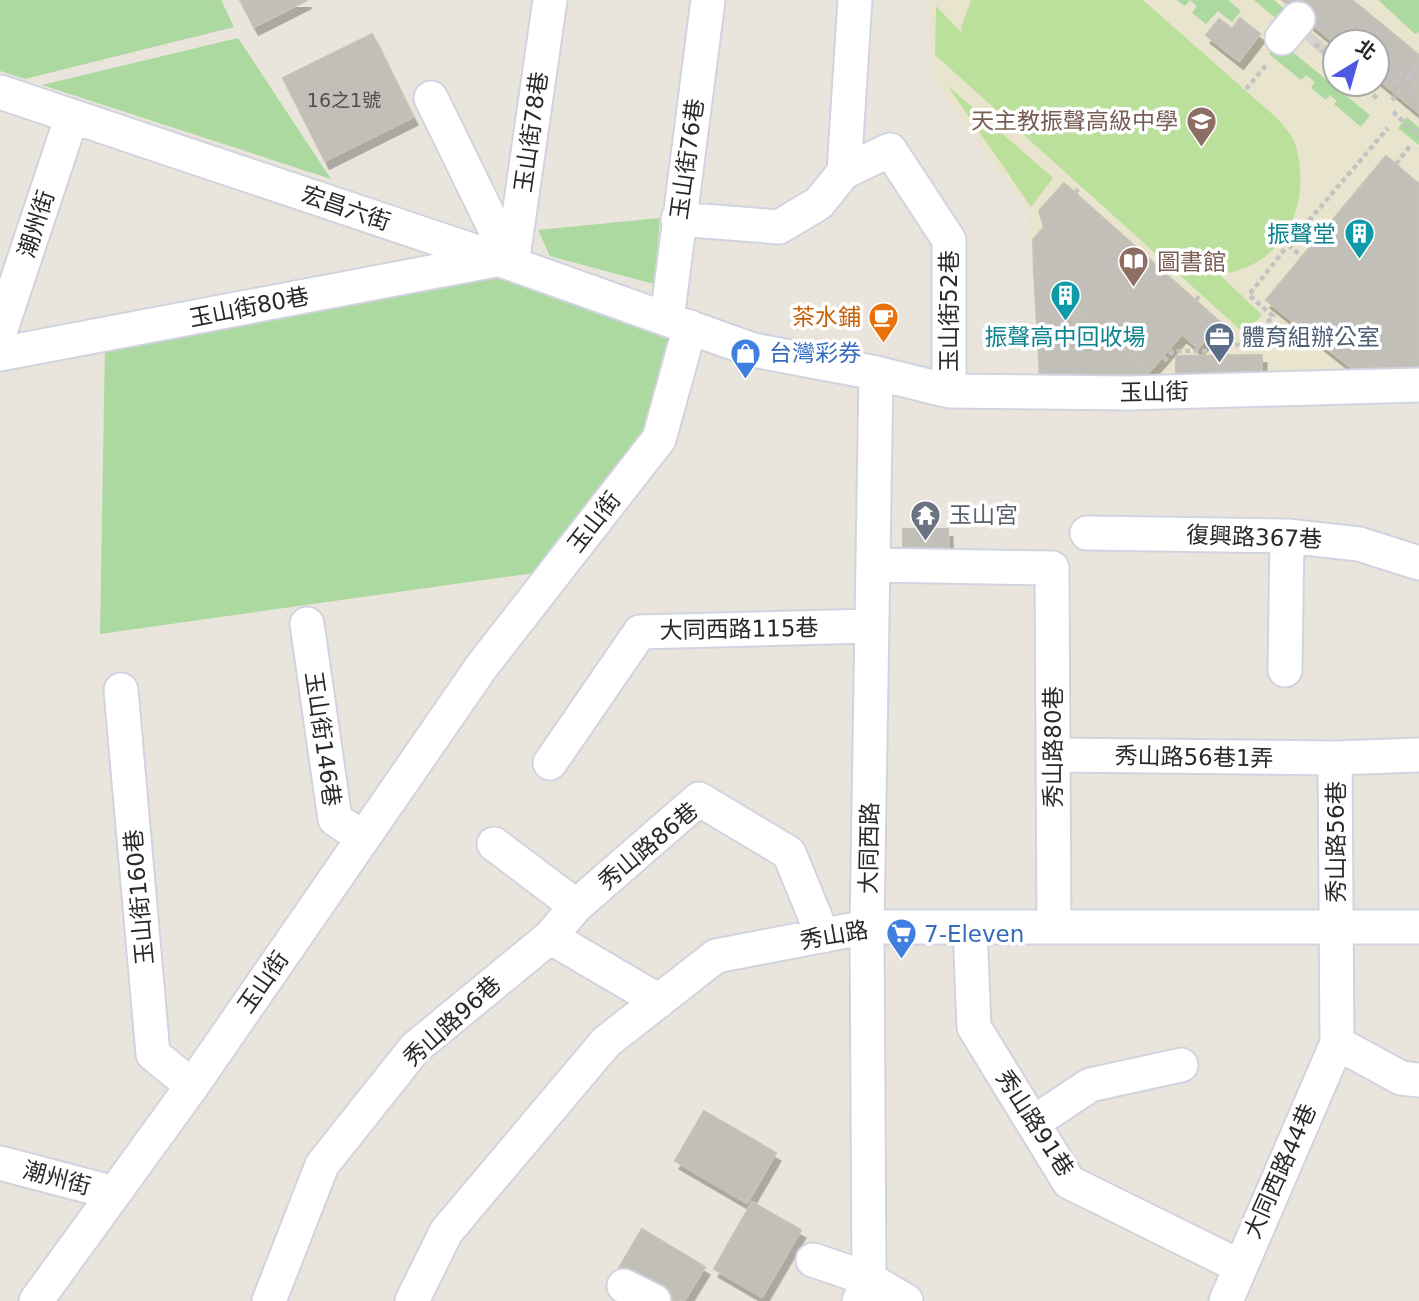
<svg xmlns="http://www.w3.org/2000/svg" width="1419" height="1301" font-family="'DejaVu Sans','Noto Sans TC',sans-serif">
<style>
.education{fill:#e9e4ce;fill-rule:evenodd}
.green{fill:#abd99f}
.pitch{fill:#bae09c}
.plaza{fill:#d6d4ce}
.building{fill:#c2bfb8;stroke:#c4c1b6;stroke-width:2;filter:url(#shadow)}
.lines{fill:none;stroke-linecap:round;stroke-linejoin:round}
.minor-casing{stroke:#d2d3e0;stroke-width:37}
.path{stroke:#c3c3c3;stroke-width:4.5;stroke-dasharray:5 3.5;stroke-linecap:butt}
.minor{stroke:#fff;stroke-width:33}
.labels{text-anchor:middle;stroke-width:7;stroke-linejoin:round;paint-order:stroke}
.number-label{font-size:19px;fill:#4f4e4d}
.education-label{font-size:23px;fill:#785e54;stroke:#fff;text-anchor:end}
.street-label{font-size:23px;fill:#292929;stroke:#fff}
.culture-label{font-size:23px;fill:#0d838f;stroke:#fff;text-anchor:end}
.food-label{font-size:23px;fill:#c56008;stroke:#fff;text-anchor:end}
.service-label{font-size:23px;fill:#4e5e75;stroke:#fff;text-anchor:start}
.shop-label{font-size:23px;fill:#366cbe;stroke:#fff;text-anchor:start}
.worship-label{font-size:23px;fill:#5b616d;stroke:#fff;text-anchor:start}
</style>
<defs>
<filter id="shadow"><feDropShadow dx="4.5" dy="8" stdDeviation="0" flood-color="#0004"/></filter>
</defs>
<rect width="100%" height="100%" fill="#e9e5dc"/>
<path class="education" d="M929 0H1419V376L1040 380 1028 212 931 77ZM1335 42H1377V84H1335Z"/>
<path class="green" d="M0 0H221L234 27 25 79 0 71Z
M1177 0H1228L1241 11 1232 22 1218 11 1206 24 1192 13 1197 6 1190 0 1185 6Z
M1254 0H1274L1288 12 1280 22Z
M1378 0H1419V32L1415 34Z
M238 38 331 179 42 85Z
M1279 41 1370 115 1361 127 1334 104 1337 101 1330 95 1326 100 1311 88 1315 82 1306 75 1301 80 1269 54Z
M1407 117 1419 128V145L1398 128Z
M660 218 654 284 550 256 538 230Z
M492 271 675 338 640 441 541 572 100 634 105 346Z"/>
<path class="pitch" d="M971 0H1143L1279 120C1283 125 1288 131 1292 137 1297 146 1299 159 1300 169 1305 220 1273 270 1219 274L1262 315 1245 334 935 55 936 6 962 33 961 27Z
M947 85 1053 178 1031 207Z"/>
<path class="plaza" d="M1303 25 1335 53V64H1331L1297 32Z"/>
<path class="building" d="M240 0H307L254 27Z
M1282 0H1352L1419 55V113L1377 78V42L1335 43Z
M1240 18 1260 34 1239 61 1206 35 1219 19 1232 29Z
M372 34 413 117 325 161 283 78Z
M1386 156 1419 184V368H1352L1266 300Z
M1064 183 1221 323 1198 348 1182 334 1149 372 1034 270 1033 240 1044 227 1039 211Z
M1034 271 1151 376 1154 379H1040Z
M1262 355V373L1176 374V356Z
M903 529H948L949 556 903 555Z
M704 1111 776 1153 747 1203 675 1161Z
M752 1202 801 1230 762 1297 714 1269Z
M642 1229 705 1267 684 1301H661L616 1273Z"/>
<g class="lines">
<defs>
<path id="minor" d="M1282 38 1298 19
M0 92 498 259 753 350 876 373 949 391 1130 393 1419 385
M431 98 512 264
M844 172 855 0
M678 219 779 227 819 203 844 172 890 150 949 240V391
M512 264 550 0
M667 319 708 0
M0 332 72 116
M0 354 495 260
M1087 533 1287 536 1359 544 1419 563
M873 565 1052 568 1054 926
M307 624 335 819 363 838
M1285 670 1287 536
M121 690 153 1054 192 1086
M1053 755 1335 758 1419 755
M1335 758 1337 1043 1401 1078 1419 1080
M550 763 640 632 872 626
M494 844 576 906
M970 927 974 1027 1069 1182 1239 1266
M550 937 576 906 699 799 789 853 823 936
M1033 1123 1090 1085 1181 1065
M0 1163 114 1193
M813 1260 869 1279 906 1301
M624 1286 654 1301
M36 1301 192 1086 482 666 659 439 690 327
M269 1301 322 1165 415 1048 550 937 659 1001
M412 1301 446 1232 606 1042 716 956 867 927H1419
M859 1301 869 1279 867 927 876 373
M1226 1301 1337 1043"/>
</defs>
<use href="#minor" class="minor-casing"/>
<path class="path" d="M1315 44 1335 62
M1409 78 1419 65
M1394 83 1402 73 1416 85 1408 95
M1360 84 1379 100
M1246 89 1268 63
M1346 92 1353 84
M1392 100 1401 89
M1393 112 1419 136
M1396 164 1410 146
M1075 193 1081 186
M1288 245 1302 257
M1196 300 1201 294
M1164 361 1173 351H1205L1226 345H1248L1273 316 1249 295 1288 245 1388 128"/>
<use href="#minor" class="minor"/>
</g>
<defs>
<symbol id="school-pin" viewBox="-11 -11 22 30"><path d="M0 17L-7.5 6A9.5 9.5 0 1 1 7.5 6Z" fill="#8d6e63" stroke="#fff"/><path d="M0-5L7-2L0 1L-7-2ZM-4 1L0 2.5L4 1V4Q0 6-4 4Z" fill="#fff"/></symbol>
<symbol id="building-pin" viewBox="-11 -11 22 30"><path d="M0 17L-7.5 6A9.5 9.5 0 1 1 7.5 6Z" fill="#0f9aa8" stroke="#fff"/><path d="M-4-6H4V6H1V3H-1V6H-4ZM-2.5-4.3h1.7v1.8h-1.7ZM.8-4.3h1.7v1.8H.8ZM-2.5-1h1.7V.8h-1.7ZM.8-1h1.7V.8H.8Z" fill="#fff"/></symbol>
<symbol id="library-pin" viewBox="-11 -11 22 30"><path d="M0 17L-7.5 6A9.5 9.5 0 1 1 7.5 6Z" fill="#8d6e63" stroke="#fff"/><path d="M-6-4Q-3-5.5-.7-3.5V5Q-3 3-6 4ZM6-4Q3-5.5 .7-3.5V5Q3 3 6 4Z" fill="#fff"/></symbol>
<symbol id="cafe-pin" viewBox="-11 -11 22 30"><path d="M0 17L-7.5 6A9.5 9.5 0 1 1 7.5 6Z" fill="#e8710a" stroke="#fff"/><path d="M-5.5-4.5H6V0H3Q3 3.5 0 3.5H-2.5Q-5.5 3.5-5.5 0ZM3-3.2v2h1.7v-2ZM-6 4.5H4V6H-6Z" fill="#fff"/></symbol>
<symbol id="office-pin" viewBox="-11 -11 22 30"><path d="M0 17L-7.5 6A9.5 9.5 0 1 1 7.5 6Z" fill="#5c6f8a" stroke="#fff"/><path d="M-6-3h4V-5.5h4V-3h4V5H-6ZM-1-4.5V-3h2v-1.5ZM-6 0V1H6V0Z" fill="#fff"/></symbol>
<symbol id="shop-pin" viewBox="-11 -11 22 30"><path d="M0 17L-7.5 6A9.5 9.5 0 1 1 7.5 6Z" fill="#3f7fe0" stroke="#fff"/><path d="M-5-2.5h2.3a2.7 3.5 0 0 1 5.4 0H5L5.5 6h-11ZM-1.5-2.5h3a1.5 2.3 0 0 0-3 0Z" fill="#fff"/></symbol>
<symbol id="temple-pin" viewBox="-11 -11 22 30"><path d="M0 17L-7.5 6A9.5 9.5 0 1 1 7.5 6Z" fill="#6b7280" stroke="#fff"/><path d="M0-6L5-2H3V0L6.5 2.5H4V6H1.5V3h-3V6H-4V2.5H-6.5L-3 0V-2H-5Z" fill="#fff"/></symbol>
<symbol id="supermarket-pin" viewBox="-11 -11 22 30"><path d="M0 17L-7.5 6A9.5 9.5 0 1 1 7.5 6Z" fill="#3f7fe0" stroke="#fff"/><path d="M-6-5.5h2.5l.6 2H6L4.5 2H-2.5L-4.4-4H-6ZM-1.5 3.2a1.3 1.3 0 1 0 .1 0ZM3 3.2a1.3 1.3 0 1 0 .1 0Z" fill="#fff"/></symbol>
</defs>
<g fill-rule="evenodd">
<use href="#school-pin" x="1184" y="104" width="35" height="47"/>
<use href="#building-pin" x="1342" y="216" width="35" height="47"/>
<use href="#library-pin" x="1116" y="244" width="35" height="47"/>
<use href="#building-pin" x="1048" y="278" width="35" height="47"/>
<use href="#cafe-pin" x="866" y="300" width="35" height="47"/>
<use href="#office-pin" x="1202" y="320" width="35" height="47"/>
<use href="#shop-pin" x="728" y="336" width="35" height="47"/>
<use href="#temple-pin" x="908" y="498" width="35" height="47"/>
<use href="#supermarket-pin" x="884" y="916" width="35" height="47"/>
</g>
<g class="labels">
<g class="number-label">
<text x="344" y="107">16之1號</text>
</g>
<g class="education-label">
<text x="1178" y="129">天主教振聲高級中學</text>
<text x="1157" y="270" text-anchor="start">圖書館</text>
</g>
<g class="street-label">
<text transform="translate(531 132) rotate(-82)" y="8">玉山街78巷</text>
<text transform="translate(687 159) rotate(-82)" y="8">玉山街76巷</text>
<text transform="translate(346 208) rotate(19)" y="8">宏昌六街</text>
<text transform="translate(36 224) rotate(-72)" y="8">潮州街</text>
<text transform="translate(249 307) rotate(-11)" y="8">玉山街80巷</text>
<text transform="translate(949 311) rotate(-90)" y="8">玉山街52巷</text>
<text transform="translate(1154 392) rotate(-1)" y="8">玉山街</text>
<text transform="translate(594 522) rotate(-52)" y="8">玉山街</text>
<text transform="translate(1254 537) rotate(2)" y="8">復興路367巷</text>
<text transform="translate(739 629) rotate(-1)" y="8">大同西路115巷</text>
<text transform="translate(323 739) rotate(82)" y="8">玉山街146巷</text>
<text transform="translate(1053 747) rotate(-90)" y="8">秀山路80巷</text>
<text transform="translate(1194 757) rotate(1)" y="8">秀山路56巷1弄</text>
<text transform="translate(1336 842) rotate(-90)" y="8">秀山路56巷</text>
<text transform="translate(648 846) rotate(-40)" y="8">秀山路86巷</text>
<text transform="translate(869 848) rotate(-89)" y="8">大同西路</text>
<text transform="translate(139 897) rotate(-95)" y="8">玉山街160巷</text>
<text transform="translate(834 935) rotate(-10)" y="8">秀山路</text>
<text transform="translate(263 982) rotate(-55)" y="8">玉山街</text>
<text transform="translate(452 1021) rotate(-42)" y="8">秀山路96巷</text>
<text transform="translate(1035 1123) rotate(57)" y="8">秀山路91巷</text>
<text transform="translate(1280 1171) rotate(-66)" y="8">大同西路44巷</text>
<text transform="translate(57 1178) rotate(15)" y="8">潮州街</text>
</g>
<g class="culture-label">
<text x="1336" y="242">振聲堂</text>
<text x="1065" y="345" text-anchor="middle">振聲高中回收場</text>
</g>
<g class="food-label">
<text x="861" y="325">茶水鋪</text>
</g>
<g class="service-label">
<text x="1242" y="345">體育組辦公室</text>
</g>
<g class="shop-label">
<text x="769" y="361">台灣彩券</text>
<text x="924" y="942">7-Eleven</text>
</g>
<g class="worship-label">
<text x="949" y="523">玉山宮</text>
</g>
</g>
<g transform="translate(1356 63) rotate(37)"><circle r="33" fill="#ffffff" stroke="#a9a9a9" stroke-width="2"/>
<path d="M0-5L12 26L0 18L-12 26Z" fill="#4f58e3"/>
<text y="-10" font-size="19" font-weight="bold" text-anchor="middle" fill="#292929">北</text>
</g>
</svg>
